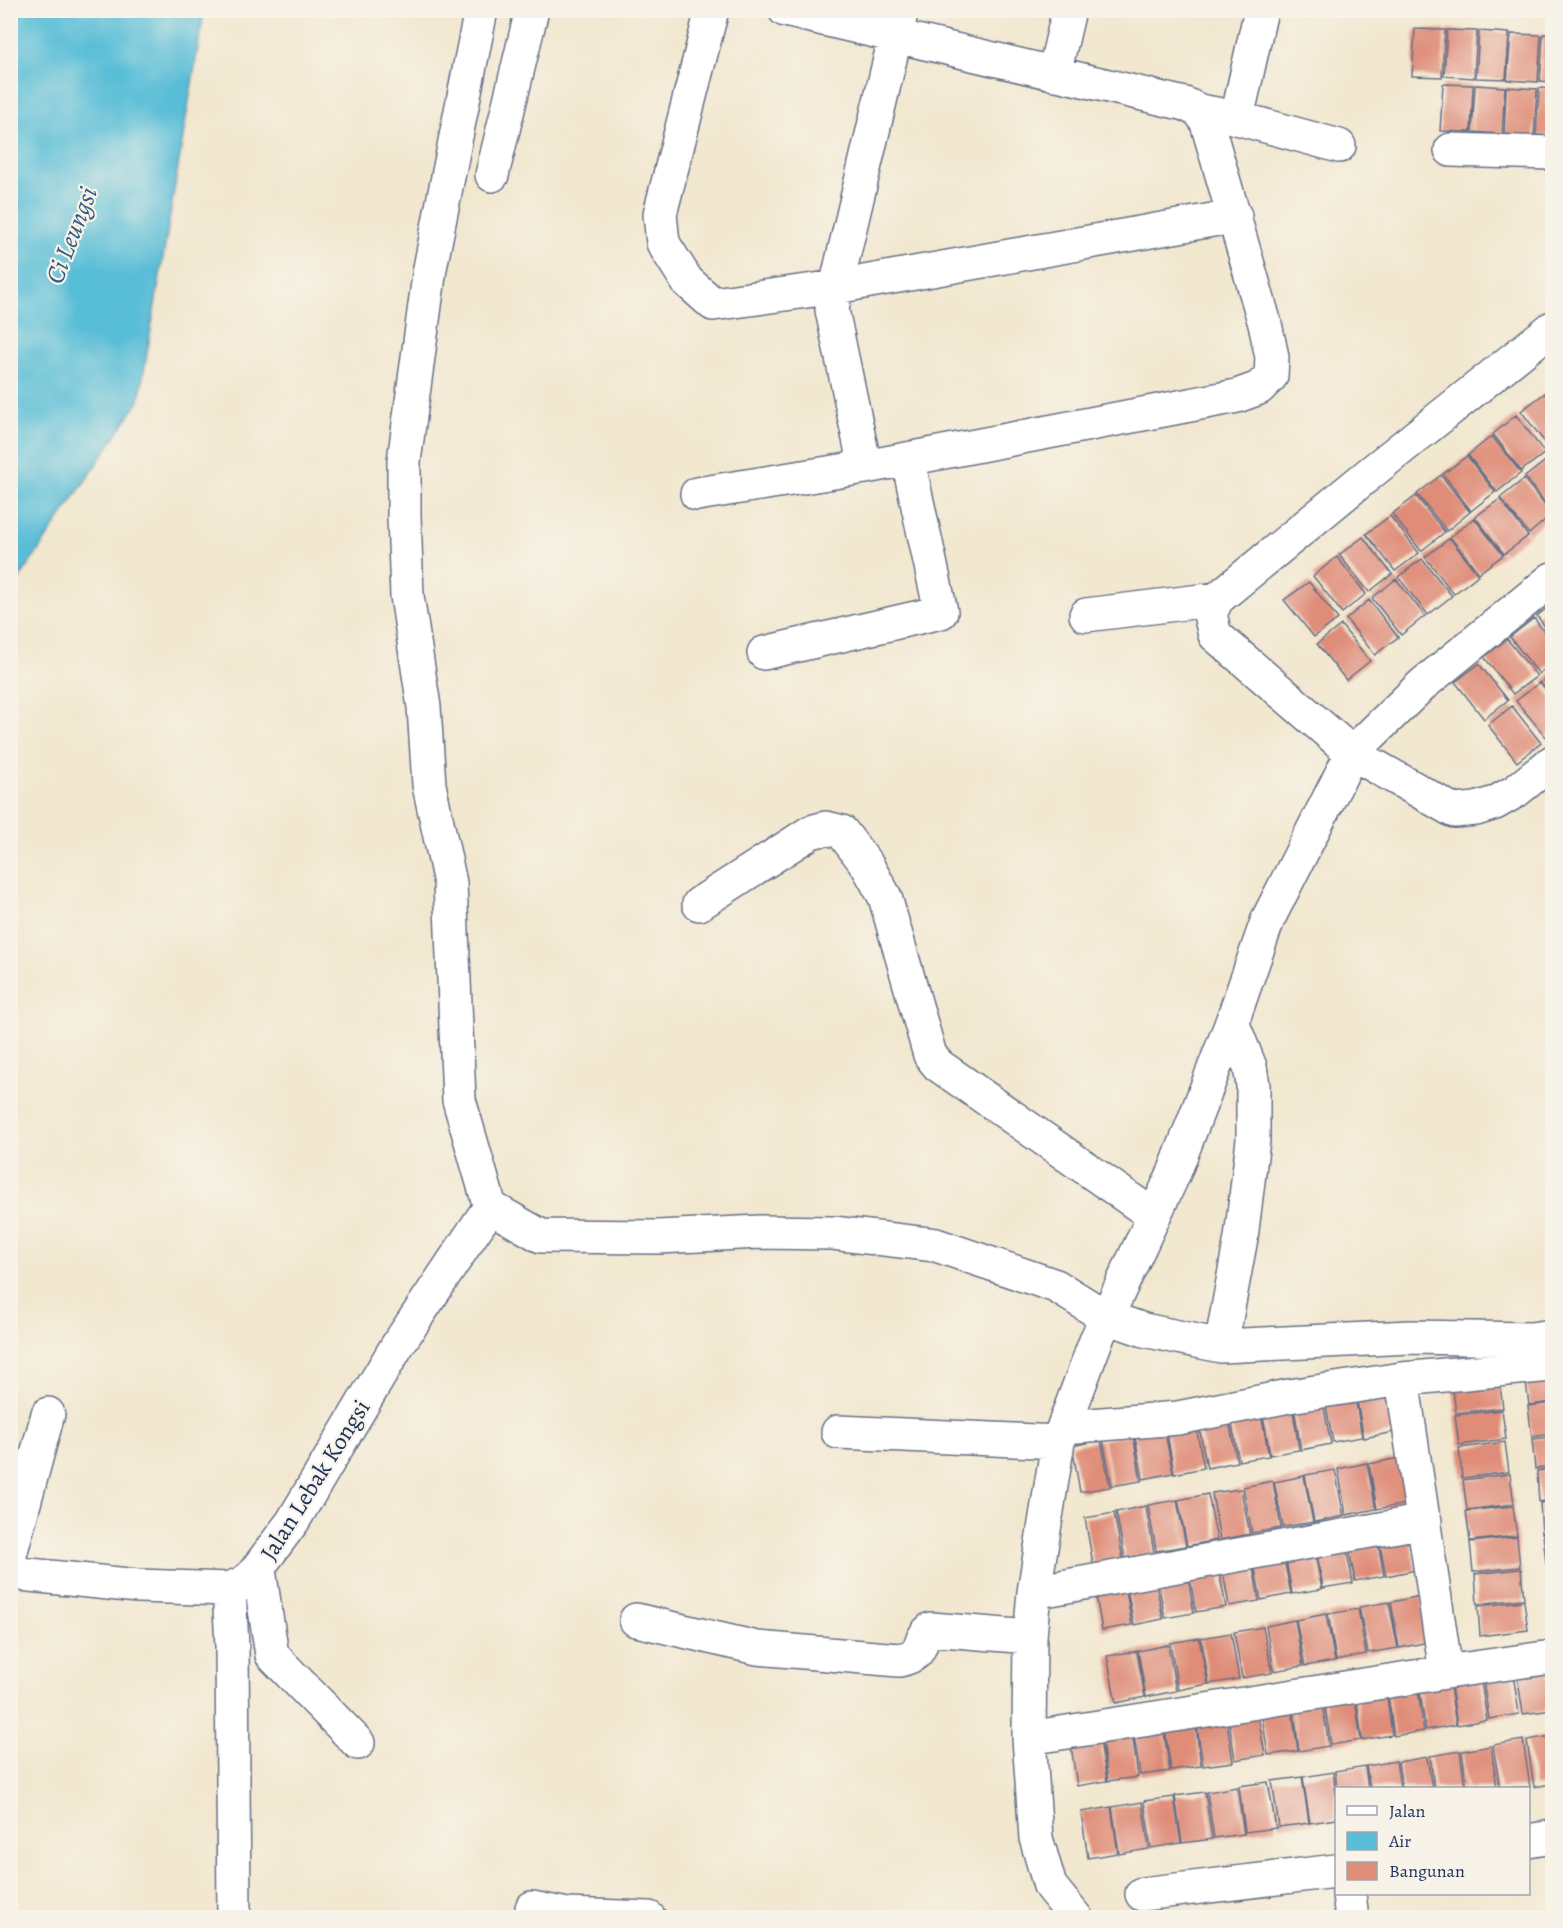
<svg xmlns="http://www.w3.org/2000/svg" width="1563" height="1928" font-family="Alegreya,serif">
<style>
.water{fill:#59bdd7;stroke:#3a769a;stroke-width:1.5}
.building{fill:#df8c78}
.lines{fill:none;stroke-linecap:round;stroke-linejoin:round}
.minor-casing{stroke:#666f86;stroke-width:36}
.minor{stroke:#fff;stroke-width:33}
.labels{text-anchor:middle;stroke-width:4.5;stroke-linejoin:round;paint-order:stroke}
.street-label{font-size:24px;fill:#1b2f5e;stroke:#f7f3e8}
.water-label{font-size:26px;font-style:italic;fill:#2e5a82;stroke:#f7f3e8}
</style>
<rect width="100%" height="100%" fill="#f7f3e8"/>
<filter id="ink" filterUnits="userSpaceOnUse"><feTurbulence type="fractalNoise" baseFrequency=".0167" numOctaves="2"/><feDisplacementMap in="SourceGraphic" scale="12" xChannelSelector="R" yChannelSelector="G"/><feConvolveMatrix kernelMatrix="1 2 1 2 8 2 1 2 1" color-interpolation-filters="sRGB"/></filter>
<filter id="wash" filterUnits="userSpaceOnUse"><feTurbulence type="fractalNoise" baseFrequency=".008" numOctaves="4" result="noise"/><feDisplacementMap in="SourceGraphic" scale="24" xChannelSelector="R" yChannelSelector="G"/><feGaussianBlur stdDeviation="1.35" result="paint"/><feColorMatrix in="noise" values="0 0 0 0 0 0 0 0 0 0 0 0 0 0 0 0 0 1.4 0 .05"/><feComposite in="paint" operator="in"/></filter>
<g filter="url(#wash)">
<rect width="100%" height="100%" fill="#f2e7cf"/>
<path class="water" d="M11 10 204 11 139 401 11 591Z"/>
<g id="blocks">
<path class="building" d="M1415 29 1445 30 1442 77 1412 76Z
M1447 30 1477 31 1474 78 1444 76Z
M1479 31 1509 33 1506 79 1476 78Z
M1511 34 1541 35 1538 82 1507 80Z
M1543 34 1552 35V82L1540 81Z
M1443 84 1473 85 1471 132 1440 131Z
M1475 85 1505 87 1502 134 1472 132Z
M1506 87 1537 89 1534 136 1504 134Z
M1539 88 1552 89V136L1536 135Z
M1545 393 1552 403V446L1549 448 1521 411Z
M1516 415 1545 453 1521 471 1493 434Z
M1492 436 1521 473 1497 492 1468 455Z
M1467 456 1495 492 1471 511 1443 474Z
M1549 458 1552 463V512L1525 477Z
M1441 475 1470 512 1447 531 1417 494Z
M1524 479 1552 514 1529 534 1500 498Z
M1416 496 1445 532 1421 551 1392 514Z
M1500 499 1528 536 1504 554 1475 517Z
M1390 516 1419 553 1395 571 1366 534Z
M1474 518 1503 555 1479 573 1450 537Z
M1363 537 1392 574 1369 592 1339 555Z
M1450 538 1478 575 1454 594 1425 557Z
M1337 557 1366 594 1342 613 1313 576Z
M1422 559 1452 596 1428 615 1398 577Z
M1396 579 1425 616 1401 635 1372 598Z
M1309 582 1338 619 1314 637 1284 600Z
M1369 600 1398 637 1375 655 1346 619Z
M1552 604V636L1537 616Z
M1534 618 1552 642V663L1539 674 1510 637Z
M1341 625 1370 661 1346 680 1317 644Z
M1507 639 1537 676 1513 694 1484 657Z
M1479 664 1508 700 1484 719 1455 682Z
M1552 672V692L1543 680Z
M1540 682 1552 697V732L1546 737 1516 701Z
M1512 706 1541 743 1517 762 1488 725Z
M1552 1371V1402L1529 1405 1525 1375Z
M1499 1378 1503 1408 1456 1413 1452 1383Z
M1385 1385 1394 1432 1364 1438 1355 1391Z
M1354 1391 1362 1437 1333 1442 1324 1397Z
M1322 1398 1331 1444 1301 1450 1293 1403Z
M1552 1403V1434L1532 1437 1528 1406Z
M1292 1404 1299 1450 1270 1455 1262 1410Z
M1260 1409 1269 1456 1239 1461 1230 1415Z
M1502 1410 1506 1439 1459 1445 1455 1415Z
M1228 1416 1237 1462 1207 1468 1198 1422Z
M1195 1422 1204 1468 1174 1474 1166 1428Z
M1164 1428 1173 1473 1143 1479 1134 1433Z
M1133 1434 1141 1481 1112 1486 1103 1440Z
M1552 1437V1467L1535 1469 1532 1439Z
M1101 1440 1110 1487 1080 1492 1072 1446Z
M1505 1442 1509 1472 1462 1478 1459 1448Z
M1399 1458 1407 1504 1377 1509 1369 1464Z
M1367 1463 1376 1509 1346 1515 1338 1469Z
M1552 1469V1500L1539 1502 1537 1471Z
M1335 1470 1344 1516 1314 1522 1305 1475Z
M1510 1474 1514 1504 1467 1510 1463 1480Z
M1304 1476 1313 1522 1283 1527 1274 1482Z
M1273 1481 1281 1528 1252 1533 1243 1487Z
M1241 1489 1250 1534 1220 1540 1212 1493Z
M1208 1494 1217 1540 1187 1546 1178 1500Z
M1177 1500 1186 1546 1156 1551 1148 1505Z
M1552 1501V1532L1542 1533 1540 1503Z
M1146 1506 1154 1553 1125 1558 1116 1512Z
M1513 1506 1517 1536 1470 1541 1466 1511Z
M1114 1513 1123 1559 1093 1564 1085 1518Z
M1407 1524 1416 1570 1386 1576 1377 1530Z
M1376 1530 1384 1576 1355 1581 1346 1535Z
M1552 1533V1563L1546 1564 1543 1534Z
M1344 1537 1353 1583 1323 1588 1315 1542Z
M1517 1537 1520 1567 1473 1572 1470 1542Z
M1313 1543 1322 1589 1292 1594 1284 1548Z
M1282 1548 1291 1594 1261 1600 1252 1554Z
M1251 1555 1259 1601 1229 1606 1221 1560Z
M1217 1561 1226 1607 1196 1612 1188 1567Z
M1186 1566 1194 1613 1165 1618 1156 1572Z
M1547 1566H1552V1599H1551Z
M1521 1569 1524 1599 1477 1604 1475 1574Z
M1154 1573 1163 1619 1134 1625 1125 1578Z
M1124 1579 1132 1625 1102 1630 1094 1585Z
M1421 1596 1429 1642 1399 1648 1391 1602Z
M1524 1601 1528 1630 1480 1636 1478 1606Z
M1389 1602 1398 1648 1368 1653 1359 1607Z
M1358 1609 1366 1654 1336 1660 1328 1614Z
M1326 1614 1335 1661 1305 1666 1296 1620Z
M1295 1620 1303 1666 1274 1671 1266 1626Z
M1263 1627 1272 1673 1242 1678 1234 1632Z
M1231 1633 1239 1679 1209 1684 1201 1638Z
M1199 1638 1208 1684 1178 1690 1170 1643Z
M1168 1645 1176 1691 1146 1697 1138 1651Z
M1137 1651 1145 1697 1116 1703 1107 1656Z
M1546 1663 1552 1710 1523 1714 1516 1667Z
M1512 1668 1519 1714 1489 1719 1482 1673Z
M1480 1674 1487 1720 1457 1725 1450 1679Z
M1449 1679 1456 1725 1426 1730 1418 1683Z
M1417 1685 1424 1731 1394 1736 1387 1689Z
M1386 1689 1392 1735 1362 1740 1356 1694Z
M1354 1694 1361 1740 1331 1745 1324 1699Z
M1322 1700 1329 1746 1299 1751 1293 1705Z
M1291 1704 1298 1751 1268 1755 1261 1709Z
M1257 1709 1265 1755 1235 1760 1228 1714Z
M1226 1715 1233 1762 1203 1766 1196 1719Z
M1195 1719 1201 1766 1171 1770 1164 1724Z
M1163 1725 1170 1771 1140 1775 1133 1729Z
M1132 1730 1138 1777 1108 1781 1101 1735Z
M1099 1735 1107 1781 1077 1786 1070 1739Z
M1552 1736V1784L1534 1787 1527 1740Z
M1523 1740 1530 1787 1500 1788 1493 1745Z
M1491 1746 1497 1788H1467L1462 1751Z
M1460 1751 1465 1788H1434L1430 1756Z
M1427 1757 1432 1788H1402L1398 1762Z
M1396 1761 1400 1788H1370L1366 1766Z
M1365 1766 1368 1788H1337L1335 1771Z
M1333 1772 1336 1795V1819L1310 1823 1303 1777Z
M1302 1777 1309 1823 1279 1827 1272 1781Z
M1268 1782 1276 1828 1245 1832 1239 1786Z
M1237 1787 1244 1834 1214 1838 1207 1792Z
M1205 1792 1212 1839 1182 1843 1175 1796Z
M1174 1797 1181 1843 1151 1848 1144 1801Z
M1142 1802 1149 1849 1119 1854 1112 1807Z
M1111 1807 1118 1853 1088 1858 1081 1812Z"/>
</g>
</g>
<g filter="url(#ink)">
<use href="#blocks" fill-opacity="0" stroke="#666f86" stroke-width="1.5"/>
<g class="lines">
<defs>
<path id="minor" d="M481 10 430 268 404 461V516L407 596 424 707 429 785 450 883 459 1100 490 1207 541 1236 658 1237 760 1232 833 1233 936 1245 1056 1286 1106 1317 1144 1330 1221 1346 1410 1337 1531 1339 1552 1336
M712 10 660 214 663 243 687 281 713 304 836 287 1235 216
M785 10 1185 104 1200 111 1207 123 1265 324 1272 357 1271 376 1259 388 1237 396 865 467 832 310 836 287 895 38 902 10
M1054 74 1069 10
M1200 111 1237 118 1339 146
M1237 118 1261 10
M1451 150 1552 153
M492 175 532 10
M1552 328 1374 470 1217 599 1210 614 1215 635 1352 753 1454 811 1476 809 1495 803 1516 791 1552 762
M697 494 865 467
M1086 615 1217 599
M764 653 941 612 908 460
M699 904 811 832 826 828 842 832 867 865 885 897 930 1055 938 1065 1154 1216
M1221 1346 1241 1238 1253 1140V1085L1250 1067 1232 1022
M1402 1379 1446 1672
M1064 1427 1178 1418 1289 1396 1402 1379 1552 1365
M838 1432 1058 1442
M10 1555 48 1414
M259 1570 272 1655 358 1743
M10 1573 138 1586 229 1589 243 1583 252 1576 293 1521 397 1346 490 1207
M229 1589 232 1646 234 1918
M1034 1592 1425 1521
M636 1620 757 1648 899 1660C928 1654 914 1643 931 1629L1030 1637
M1029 1738 1446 1672 1552 1657
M1528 1841 1552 1837
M1142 1894 1336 1871
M1349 1894 1352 1918
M532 1908 567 1915 649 1918
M1076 1918 1050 1886 1036 1838 1029 1738 1030 1637 1034 1592 1058 1442 1097 1338 1174 1173 1232 1022 1268 919 1352 753 1422 685 1552 579"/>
</defs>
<use href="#minor" class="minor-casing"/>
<use href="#minor" class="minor"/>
</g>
</g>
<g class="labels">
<g class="street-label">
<text transform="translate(315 1480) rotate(-58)" y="8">Jalan Lebak Kongsi</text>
</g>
<g class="water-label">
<text transform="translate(71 235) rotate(-69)" y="9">Ci Leungsi</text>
</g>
</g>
<rect width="1563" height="1928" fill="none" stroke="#f7f3e8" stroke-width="36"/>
<rect x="1335" y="1787" width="195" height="108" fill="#f7f3e8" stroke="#9fa5b1" stroke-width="1.5"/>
<rect x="1347" y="1806" width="30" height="9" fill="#ffffff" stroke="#9fa5b1" stroke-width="1.5"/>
<text x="1389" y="1817" font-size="18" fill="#1b2f5e">Jalan</text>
<rect x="1347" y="1832" width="30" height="18" fill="#59bdd7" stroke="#9fa5b1" stroke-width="1.5"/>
<text x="1389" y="1847" font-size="18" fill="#1b2f5e">Air</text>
<rect x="1347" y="1862" width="30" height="18" fill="#df8c78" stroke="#9fa5b1" stroke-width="1.5"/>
<text x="1389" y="1877" font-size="18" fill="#1b2f5e">Bangunan</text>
</svg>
